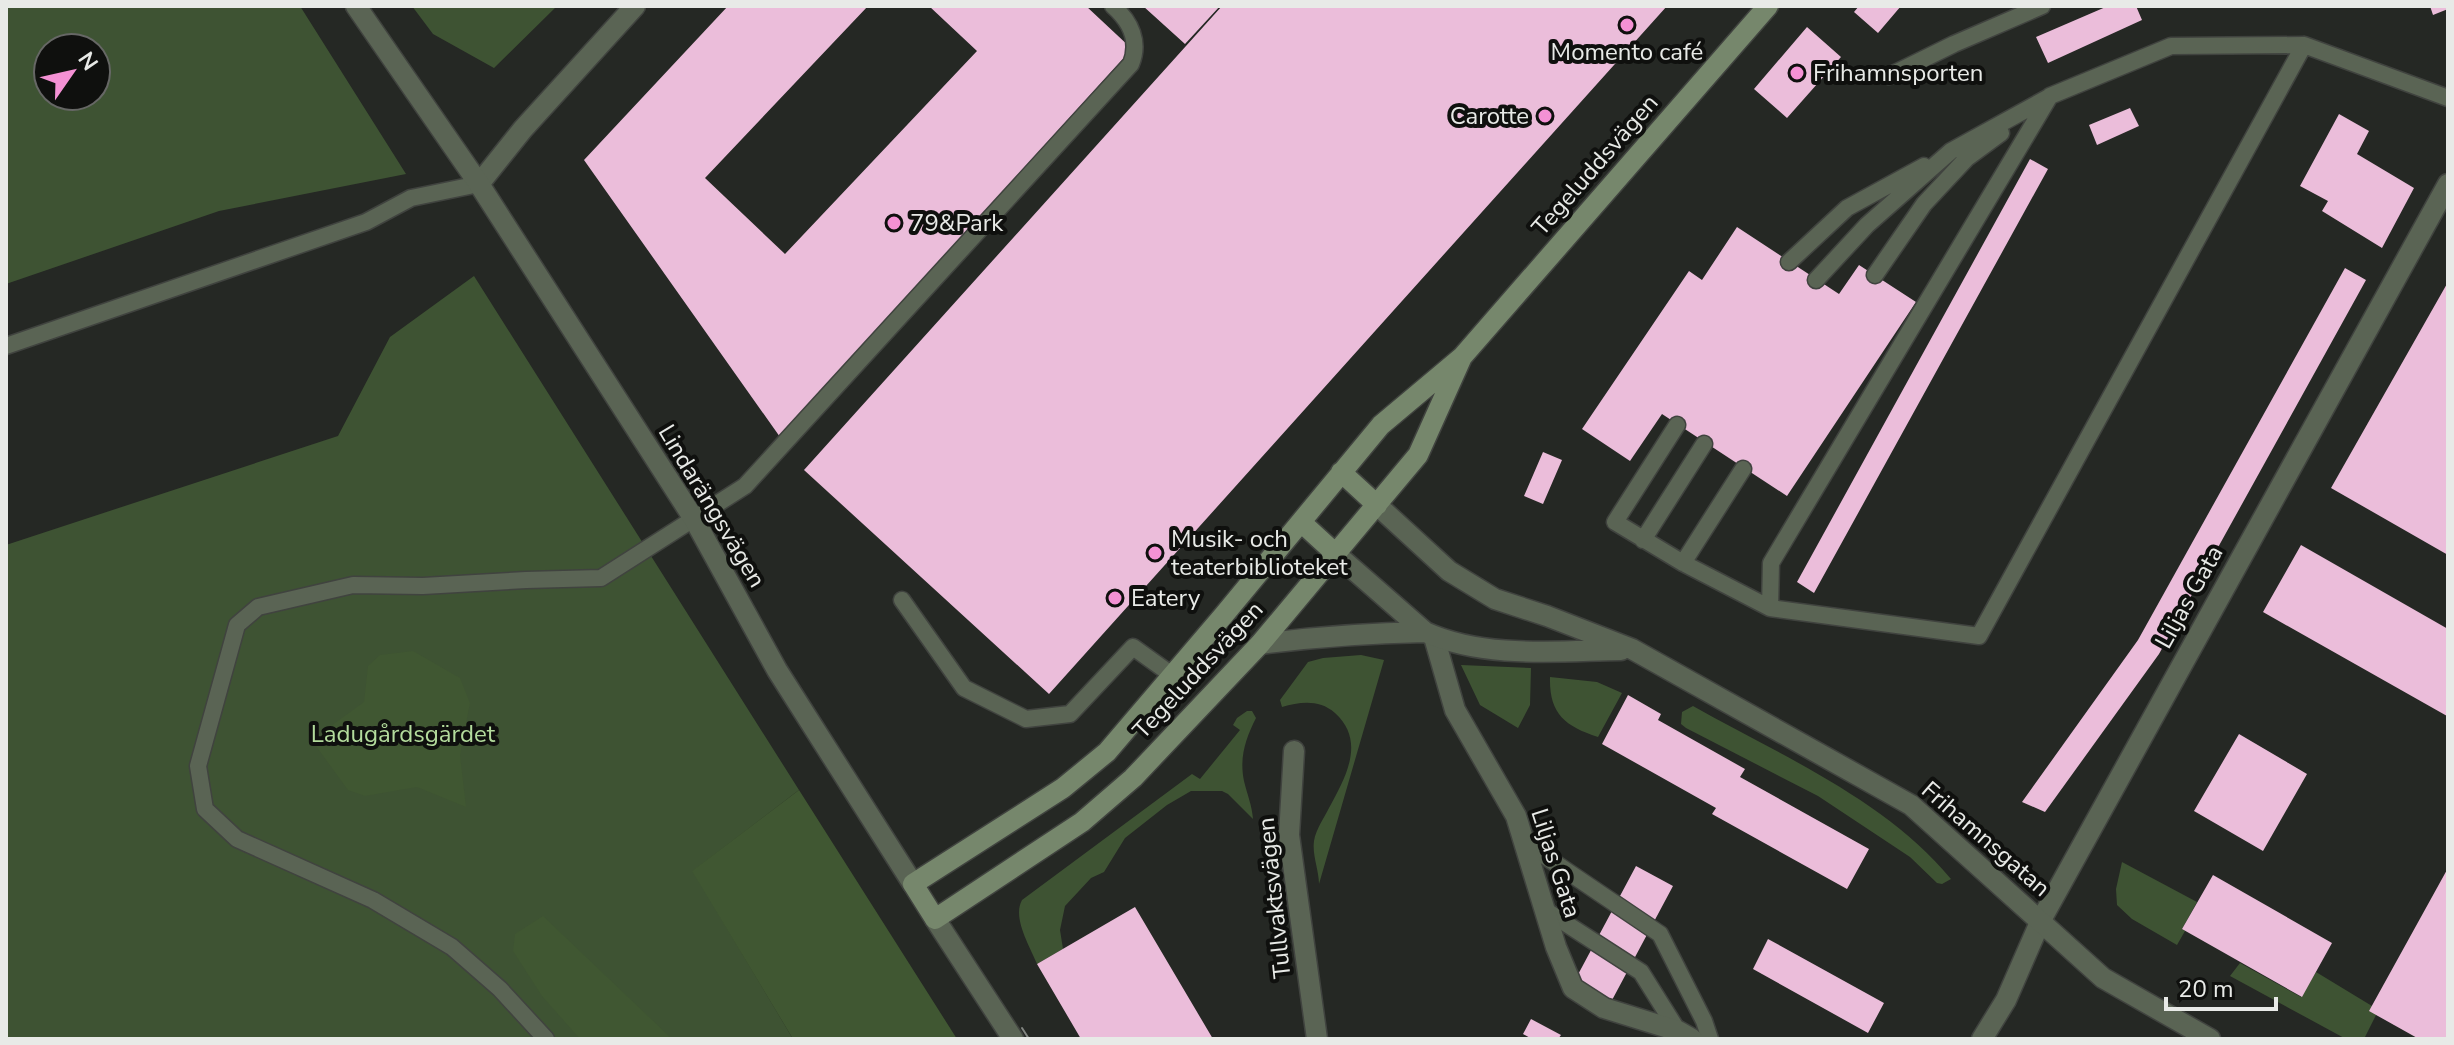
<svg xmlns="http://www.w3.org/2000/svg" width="2454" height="1045" font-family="'Nunito Sans',sans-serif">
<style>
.green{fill:#3e5333;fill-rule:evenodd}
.forest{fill:#405732}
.building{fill:#ebbdda}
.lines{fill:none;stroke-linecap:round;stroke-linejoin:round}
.service-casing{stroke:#40433f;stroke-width:19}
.minor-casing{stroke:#40433f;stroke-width:23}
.tertiary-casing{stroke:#40433f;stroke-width:23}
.secondary-casing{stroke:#40433f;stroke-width:23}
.service{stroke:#5a6454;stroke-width:16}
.minor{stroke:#5a6454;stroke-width:20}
.tertiary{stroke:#5a6454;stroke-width:20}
.secondary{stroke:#76876c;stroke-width:20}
.tram{stroke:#828581;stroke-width:2}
.poi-dot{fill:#f491d4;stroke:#0f100e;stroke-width:3}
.labels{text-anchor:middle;stroke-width:8;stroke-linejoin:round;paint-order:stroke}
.poi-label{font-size:24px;fill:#e8eae7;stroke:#0f100e;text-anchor:start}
.street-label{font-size:24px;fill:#e8eae7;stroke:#0f100e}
.park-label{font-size:24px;fill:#b3db9c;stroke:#0f100e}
</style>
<rect width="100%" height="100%" fill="#252824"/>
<path class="green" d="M6 6H300L406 174 219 211 6 284ZM96 48V96H48V48Z
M412 6H557L494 68 433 34Z
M474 276 799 790 693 871 793 1039H6V545L338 436 390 337Z
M1361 655 1384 660 1319 884C1319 870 1312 855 1314 841 1316 829 1324 818 1329 808 1346 777 1366 741 1335 713 1319 699 1300 702 1282 707L1280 700 1308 662 1323 658Z
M1461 665 1531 668 1530 705 1518 728 1480 705Z
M1550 677 1597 682 1622 693 1598 737C1564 726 1549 713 1550 677Z
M1693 706C1780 755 1886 800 1951 879L1942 884 1937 883 1910 857 1818 796 1686 728 1681 724 1682 712Z
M1247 711H1252L1256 718C1246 738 1239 757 1244 781 1247 794 1252 805 1253 819L1228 794 1222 791H1191L1167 805 1125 838 1104 872 1091 878 1065 906 1060 930 1063 949 1037 964C1030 946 1012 918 1022 900L1192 774 1200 779 1240 730 1233 725 1237 718Z
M2122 862 2197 902 2182 929 2185 931 2177 945 2132 919 2117 905 2116 889Z
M2240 963 2301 997 2316 972 2372 1006 2376 1015 2364 1039H2346L2230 976Z"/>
<path class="forest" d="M413 651 460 678 470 703 460 755 466 807 417 787 365 796 348 790 316 746 324 731 364 702 368 666 380 655Z
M799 790 957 1039H793L692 871Z
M543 916 672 1039H580L542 996 513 951 515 934Z"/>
<path class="building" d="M728 6H868L705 178 785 254 977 51 929 6H1086L1132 49 780 437 584 160Z
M1143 6H1220L1185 44Z
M1222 6H1667L1049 694 804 470Z
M1859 6H1901L1878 33 1854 12Z
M2108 6H2136L2142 20 2048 63 2036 37Z
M2430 6H2448V9L2433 15Z
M1807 27 1841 57 1787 118 1754 89Z
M2130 108 2139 126 2097 145 2089 125Z
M2339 114 2369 131 2357 154 2414 188 2382 248 2322 211 2328 201 2300 186Z
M2030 159 2048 169 1814 593 1797 582Z
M1737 227 1839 294 1859 265 1916 302 1787 496 1662 414 1630 461 1582 429 1689 271 1702 280Z
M2345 268 2366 280 2159 654 2045 812 2022 802 2138 640Z
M2448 282V555L2331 488Z
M1543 452 1562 460 1543 504 1524 496Z
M2301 545 2448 629 2447 716 2263 612Z
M1628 695 1661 714 1658 720 1745 769 1740 777 1869 849 1847 889 1712 814 1716 808 1602 744Z
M2239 734 2307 774 2263 851 2194 811Z
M1636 866 1673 886 1611 1002 1574 982Z
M2448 868V1039H2419L2369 1011Z
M2213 875 2332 943 2302 997 2182 929Z
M1135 907 1213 1039H1081L1037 964Z
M1768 939 1884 1003 1868 1033 1753 969Z
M1531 1019 1561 1035 1558 1039H1532L1523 1034Z"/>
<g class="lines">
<defs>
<path id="service" d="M2304 45 1979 636 1770 608 1771 563 2050 96 2171 46 2304 45 2448 98
M1889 76 1954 44 2042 6
M1789 262 1847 208 1924 166
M1875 275 1924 204 1967 158 2001 133
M1816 280 1867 225 1951 151 2049 97
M6 346 366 222 411 198 479 184
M1677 425 1615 522 1683 563 1770 608
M1643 540 1704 444
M1683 563 1743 469
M902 600 964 688 1026 719 1070 714 1133 647 1172 675
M1524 842 1660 934 1704 1021 1710 1039
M1545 910 1641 972 1678 1031
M546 1039 500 989 452 947 373 900 237 839 205 809 198 766 237 625 258 607 353 585 423 586 526 580 601 578 745 486 1131 64C1140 42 1131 22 1113 6"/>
<path id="minor" d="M479 184 523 129 635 6
M1434 637 1455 710 1516 816 1556 947 1573 988 1604 1008 1678 1031 1692 1039
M1294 751 1289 835 1317 1039
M1982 1039 2006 1000 2041 920 2448 184"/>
<path id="tertiary" d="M356 6 479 184 694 519 777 670 913 884
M1377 505 1449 571 1495 599 1547 616 1632 649 1911 805 2103 978 2210 1039
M1337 555 1425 632C1485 659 1557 651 1621 650
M1260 644C1315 637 1369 633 1425 632
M935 919 1013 1039"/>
<path id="secondary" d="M1462 357 1418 455 1260 644 1133 778 1082 822 935 919 913 884 1063 788 1107 752 1223 616 1381 425 1462 357 1768 6
M1341 472 1377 505
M1301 522 1337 555"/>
</defs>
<use href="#service" class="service-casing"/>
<use href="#minor" class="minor-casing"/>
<use href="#tertiary" class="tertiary-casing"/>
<use href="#secondary" class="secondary-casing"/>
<use href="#service" class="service"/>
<use href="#minor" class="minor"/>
<use href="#tertiary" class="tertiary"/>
<use href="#secondary" class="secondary"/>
<path class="tram" d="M1022 1028 1029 1039"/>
</g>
<g class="poi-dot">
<circle cx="1627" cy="25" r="8"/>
<circle cx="1797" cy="73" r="8"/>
<circle cx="1545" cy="116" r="8"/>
<circle cx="894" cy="223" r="8"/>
<circle cx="1155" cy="553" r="8"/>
<circle cx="1115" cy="598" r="8"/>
</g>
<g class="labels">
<g class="poi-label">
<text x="1627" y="60" text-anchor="middle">Momento café</text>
<text x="1813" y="81">Frihamnsporten</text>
<text x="1529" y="124" text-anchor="end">Carotte</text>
<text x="910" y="231">79&amp;Park</text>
<text x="1171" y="547">Musik- och<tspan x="1171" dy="28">teaterbiblioteket</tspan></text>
<text x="1131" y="606">Eatery</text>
</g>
<g class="street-label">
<text transform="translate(1595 165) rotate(-49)" y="8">Tegeluddsvägen</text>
<text transform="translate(712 506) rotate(59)" y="8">Lindarängsvägen</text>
<text transform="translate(2189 597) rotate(-61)" y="8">Liljas Gata</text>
<text transform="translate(1198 670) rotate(-47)" y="8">Tegeluddsvägen</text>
<text transform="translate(1986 839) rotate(41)" y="8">Frihamnsgatan</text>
<text transform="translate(1556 863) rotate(72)" y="8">Liljas Gata</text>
<text transform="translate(1274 898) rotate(-96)" y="8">Tullvaktsvägen</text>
</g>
<g class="park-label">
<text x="403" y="742">Ladugårdsgärdet</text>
</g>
</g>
<rect width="2454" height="1045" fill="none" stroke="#e8eae7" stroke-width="16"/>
<g transform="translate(72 72) rotate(56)"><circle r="38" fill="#0f100e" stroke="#666765" stroke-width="2"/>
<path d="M0-6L14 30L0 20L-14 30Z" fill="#f491d4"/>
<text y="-12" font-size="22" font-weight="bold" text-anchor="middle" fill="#e8eae7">N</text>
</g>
<path d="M2166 997v12h110v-12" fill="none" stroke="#e8eae7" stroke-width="4"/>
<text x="2178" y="997" font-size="24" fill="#e8eae7" stroke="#0f100e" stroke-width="6" paint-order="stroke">20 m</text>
</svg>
